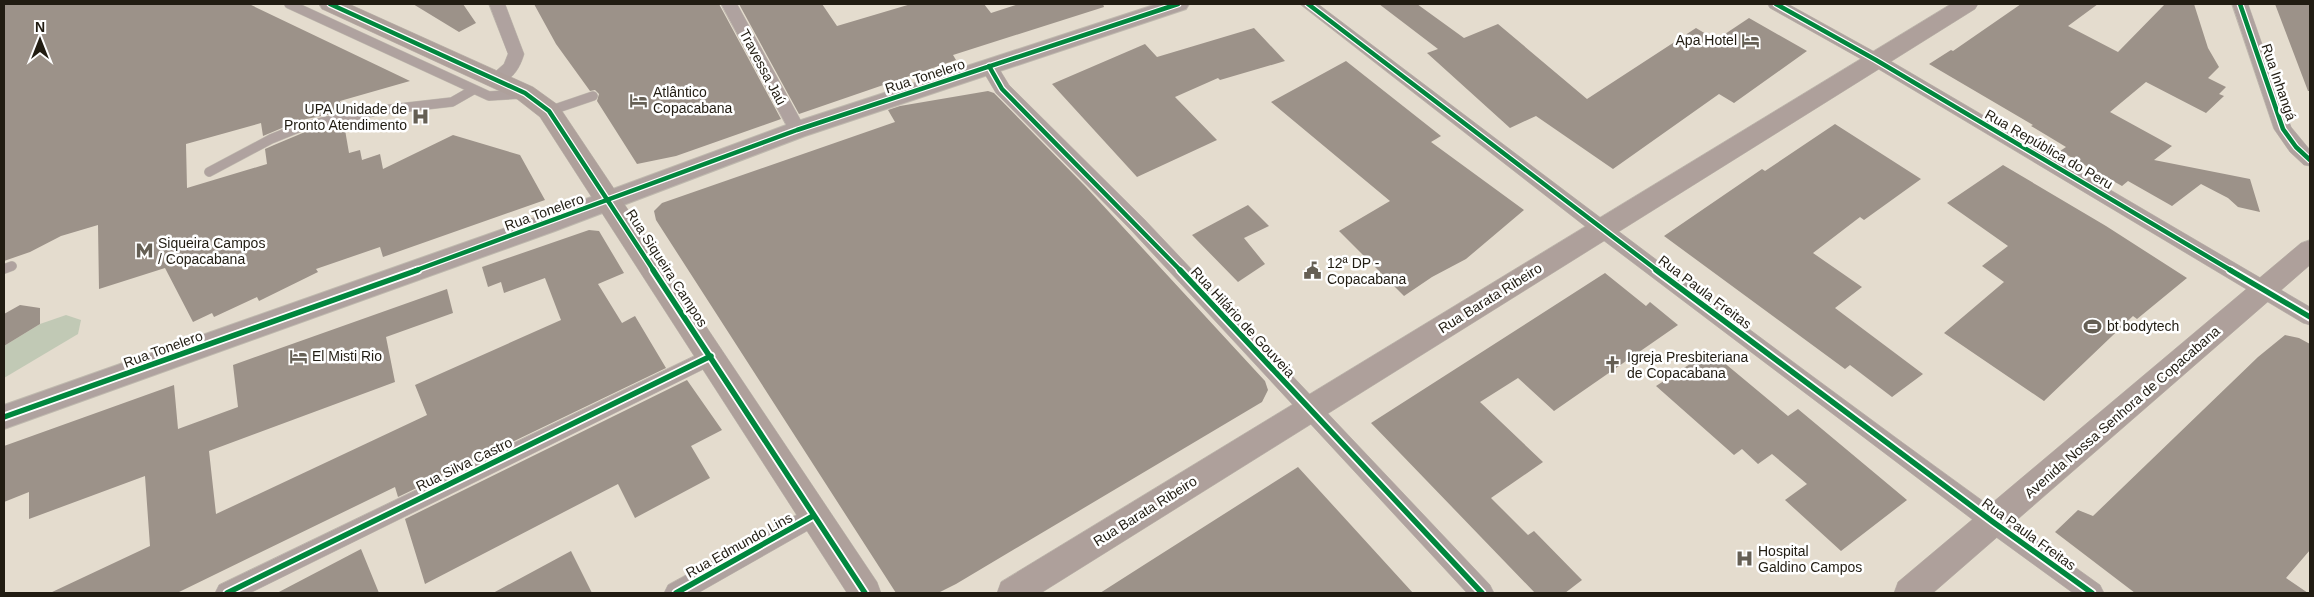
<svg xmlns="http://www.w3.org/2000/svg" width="2314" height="597" font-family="Helvetica,sans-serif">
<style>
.green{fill:#c1c9b5}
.building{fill:#9c9289}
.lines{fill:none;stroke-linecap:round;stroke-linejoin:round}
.service-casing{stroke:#bfb9ae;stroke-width:10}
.minor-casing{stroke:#bfb9ae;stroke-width:1}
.tertiary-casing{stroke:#bfb9ae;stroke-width:2}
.secondary-casing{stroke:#bfb9ae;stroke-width:1}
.service{stroke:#afa29f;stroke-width:9}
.minor{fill:#afa29f;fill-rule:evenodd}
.tertiary{fill:#afa29f;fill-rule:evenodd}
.secondary{fill:#aea09b;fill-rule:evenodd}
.cycleway-far1-casing{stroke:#fff;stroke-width:7}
.cycleway-casing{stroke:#fff;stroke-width:9}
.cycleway-far1{stroke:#00873e;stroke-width:4.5}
.cycleway{stroke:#00873e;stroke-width:5.5}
.labels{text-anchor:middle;stroke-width:5;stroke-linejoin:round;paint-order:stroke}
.poi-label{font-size:14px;fill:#211c12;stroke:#fff;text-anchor:start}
.street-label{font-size:14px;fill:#211c12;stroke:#fff}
</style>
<rect width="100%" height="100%" fill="#e4dcce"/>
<path class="green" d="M66 315 81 320 78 334 4 378V346L40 324Z"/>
<path class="building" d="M4 4H249L410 81 340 101 342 112 301 120 263 136 261 123 186 144 187 188 267 164 265 149 274 145 305 132 344 124 349 153 360 150 362 160 380 154 383 169 453 135 520 155 545 200 383 257 380 247 316 269 318 272 259 301 257 297 214 317 212 313 193 322 165 268 99 289 98 225 61 236 30 252 4 261Z
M413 4H463L476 23 459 32Z
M534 4H719L781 119 676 156 637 164 597 101 599 94 595 90 590 91 556 44Z
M739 4H822L837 26 911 4H984L991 13 1019 4H1103L1104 7 953 55 956 60 799 114Z
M1379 4H1417L1464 38 1498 24 1587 99 1696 28 1716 40 1749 18 1807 51 1734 103 1719 94 1613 169 1536 116 1510 128 1427 53 1438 49Z
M2021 4H2098L2068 26 2118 52 2165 4H2194L2208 48 2219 67 2208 78 2226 87 2219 94 2224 96 2206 113 2146 82 2110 112 2172 146 2154 160 2250 179 2260 212 2238 207 2228 198 2201 184 2172 206 2128 181 2122 186 2060 151 2066 147 2031 126 2033 125 1929 64 1951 50 1953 51Z
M2275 4H2310V91H2308Z
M1254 28 1285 61 1220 80 1218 78 1175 97 1217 140 1137 177 1052 84 1145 44 1157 57Z
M1346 61 1441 136 1431 142 1524 210 1466 259 1432 277 1404 296 1339 231 1390 201 1271 102Z
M988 91 994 93 1086 187 1265 381 1268 390 1262 402 956 584 938 593H896L656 220 654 211 662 203 895 122 888 110 900 106Z
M1835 124 1921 179 1864 220 1860 217 1813 253 1862 287 1835 308 1923 374 1892 397 1850 365 1845 369 1664 236 1762 169 1765 171Z
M2003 165 2106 226 2187 278 2137 319 2133 316 2044 401 1944 333 2004 282 1982 266 2008 246 1947 203Z
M1248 205 1269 226 1244 238 1265 264 1238 282 1192 235Z
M589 230 599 231 624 273 598 284 622 323 635 316 666 368 398 497 395 487 177 593H50L150 546 145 476 29 519V492L4 502V446L174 385 178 429 238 407 233 365 447 289 453 313 386 337 395 382 209 451 216 514 427 415 415 385 561 320 545 278 504 293 501 282 488 287 482 267Z
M1605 273 1646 306 1650 302 1678 325 1554 411 1518 378 1480 402 1543 462 1491 498 1528 535 1534 531 1582 580 1565 593H1535L1371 423Z
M20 305 40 308V324L4 346V314Z
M2285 335 2299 338 2310 344V550L2286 578 2308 593H2135L2055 532 2078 510 2093 516 2258 357Z
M1710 351 1788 416 1798 409 1907 500 1841 551 1785 500 1807 484 1772 454 1758 464 1742 449 1734 455 1656 386Z
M687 380 722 430 691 446 710 478 635 518 618 484 425 584 405 519Z
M1298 467 1413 593H1100L1147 563Z
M361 549 379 593H277Z
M571 551 592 593H493Z"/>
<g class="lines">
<defs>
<path id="service" d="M289 4 489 96 522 94
M549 111 593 96
M209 172 271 139 303 126 382 110 452 102 473 90
M4 269 12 266"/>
<path id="minor" d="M489 4H505L524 54C520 69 508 88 490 83L487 79 504 64 508 54Z
M721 4H737L806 130 803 134 797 136 791 134Z
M1300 4H1318C1577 200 1835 397 2100 585L2104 593H2073L1985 529 1595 234Z
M1768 4H1788L1882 56 2310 307V325L2303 323 1870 64 1770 8Z
M2232 4H2248L2291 127 2310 150V166L2304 165 2290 152 2274 129Z
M989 60 995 62 1009 85 1145 220 1490 585 1494 593H1467L1131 230 996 93 980 66 983 62Z
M711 348 718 350 721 356 718 362 250 593H215L219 585Z
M813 506 821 509 824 516 821 523 698 593H664L668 585Z"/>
<path id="tertiary" d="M1157 4H1189L1186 9 805 136 555 231 4 429V405L537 217 789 124Z"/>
<path id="secondary" d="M319 4H349L533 87 558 105 877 582 881 593H847L540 117 517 99 322 9Z
M1951 4H1978L1975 9 1041 593H997L1001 582Z
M2310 240V265L1933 593H1894L1898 582 2301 243Z"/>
</defs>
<use href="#service" class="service-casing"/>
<use href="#minor" class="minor-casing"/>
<use href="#tertiary" class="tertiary-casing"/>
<use href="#secondary" class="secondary-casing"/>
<use href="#service" class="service"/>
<use href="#minor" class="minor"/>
<use href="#tertiary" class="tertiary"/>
<use href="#secondary" class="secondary"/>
<defs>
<path id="cycleway-far1" d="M330 4 525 93 549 111 654 271
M1308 4 1658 271
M1776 4 1876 60 2232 271
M2240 4 2283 129 2296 147 2310 160
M989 66 1002 89 1181 271
M414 271 797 130 1178 4"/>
<path id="cycleway" d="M653 270 865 593
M1180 270 1482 593
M1656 270 1993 522 2092 593
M2230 270 2310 317
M4 417 418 270
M227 593 711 356
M676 593 813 516"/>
</defs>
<use href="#cycleway-far1" class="cycleway-far1-casing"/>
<use href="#cycleway" class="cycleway-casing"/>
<use href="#cycleway-far1" class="cycleway-far1"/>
<use href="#cycleway" class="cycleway"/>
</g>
<defs>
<symbol id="hotel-bare" viewBox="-9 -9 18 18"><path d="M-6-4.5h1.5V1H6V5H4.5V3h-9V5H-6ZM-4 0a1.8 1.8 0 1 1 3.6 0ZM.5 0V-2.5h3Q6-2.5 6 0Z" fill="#655f54" stroke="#fff" stroke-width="2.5" paint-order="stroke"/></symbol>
<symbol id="hospital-bare" viewBox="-9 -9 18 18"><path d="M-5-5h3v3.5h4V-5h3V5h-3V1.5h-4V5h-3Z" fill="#655f54" stroke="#fff" stroke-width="2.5" paint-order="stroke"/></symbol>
<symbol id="metro-bare" viewBox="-9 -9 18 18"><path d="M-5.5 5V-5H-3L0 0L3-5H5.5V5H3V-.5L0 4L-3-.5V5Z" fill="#655f54" stroke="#fff" stroke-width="2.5" paint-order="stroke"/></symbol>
<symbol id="civic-bare" viewBox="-9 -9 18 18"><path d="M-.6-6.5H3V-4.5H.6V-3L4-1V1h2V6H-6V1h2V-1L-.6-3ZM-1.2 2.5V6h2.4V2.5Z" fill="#655f54" stroke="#fff" stroke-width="2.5" paint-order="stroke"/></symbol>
<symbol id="stadium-bare" viewBox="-9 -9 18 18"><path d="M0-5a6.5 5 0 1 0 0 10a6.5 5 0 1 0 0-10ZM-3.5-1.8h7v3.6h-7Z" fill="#655f54" stroke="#fff" stroke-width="2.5" paint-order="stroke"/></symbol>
<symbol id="church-bare" viewBox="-9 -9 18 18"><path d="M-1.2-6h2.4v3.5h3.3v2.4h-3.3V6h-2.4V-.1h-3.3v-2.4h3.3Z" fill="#655f54" stroke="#fff" stroke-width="2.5" paint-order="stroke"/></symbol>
</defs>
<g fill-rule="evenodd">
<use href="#hotel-bare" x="1738" y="28" width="25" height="25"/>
<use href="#hotel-bare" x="626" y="88" width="25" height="25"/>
<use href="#hospital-bare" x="408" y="104" width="25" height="25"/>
<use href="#metro-bare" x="132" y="238" width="25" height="25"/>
<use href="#civic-bare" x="1300" y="258" width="25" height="25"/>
<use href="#stadium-bare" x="2080" y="314" width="25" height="25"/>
<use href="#hotel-bare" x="286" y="344" width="25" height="25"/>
<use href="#church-bare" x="1600" y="352" width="25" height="25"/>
<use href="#hospital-bare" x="1732" y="546" width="25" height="25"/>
</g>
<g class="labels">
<g class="poi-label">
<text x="1737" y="45" text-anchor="end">Apa Hotel</text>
<text x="653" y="97">Atlântico<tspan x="653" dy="16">Copacabana</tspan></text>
<text x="407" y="114" text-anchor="end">UPA Unidade de<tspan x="407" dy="16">Pronto Atendimento</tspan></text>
<text x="158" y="248">Siqueira Campos<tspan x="158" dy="16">/ Copacabana</tspan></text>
<text x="1327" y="268">12ª DP -<tspan x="1327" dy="16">Copacabana</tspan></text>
<text x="2107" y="331">bt bodytech</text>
<text x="312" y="361">El Misti Rio</text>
<text x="1627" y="362">Igreja Presbiteriana<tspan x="1627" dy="16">de Copacabana</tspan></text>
<text x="1758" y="556">Hospital<tspan x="1758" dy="16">Galdino Campos</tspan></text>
</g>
<g class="street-label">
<text transform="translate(763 67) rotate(62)" y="5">Travessa Jaú</text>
<text transform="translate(925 76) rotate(-18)" y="5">Rua Tonelero</text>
<text transform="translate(2279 82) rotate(71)" y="5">Rua Inhangá</text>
<text transform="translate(2049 149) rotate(30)" y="5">Rua República do Peru</text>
<text transform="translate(544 212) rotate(-20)" y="5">Rua Tonelero</text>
<text transform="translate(667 268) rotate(57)" y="5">Rua Siqueira Campos</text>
<text transform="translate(1705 292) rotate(37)" y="5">Rua Paula Freitas</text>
<text transform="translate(1490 298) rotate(-32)" y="5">Rua Barata Ribeiro</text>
<text transform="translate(1243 322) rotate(47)" y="5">Rua Hilário de Gouveia</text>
<text transform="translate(163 349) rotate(-20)" y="5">Rua Tonelero</text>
<text transform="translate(2122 412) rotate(-41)" y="5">Avenida Nossa Senhora de Copacabana</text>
<text transform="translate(464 464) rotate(-26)" y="5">Rua Silva Castro</text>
<text transform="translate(1145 511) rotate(-32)" y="5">Rua Barata Ribeiro</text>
<text transform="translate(2029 534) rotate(36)" y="5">Rua Paula Freitas</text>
<text transform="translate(739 545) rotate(-29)" y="5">Rua Edmundo Lins</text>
</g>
</g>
<rect width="2314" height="597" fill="none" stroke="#211c12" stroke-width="10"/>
<g transform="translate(40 40)" stroke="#ffffff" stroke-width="4" paint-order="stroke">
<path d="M0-4L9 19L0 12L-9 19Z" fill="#211c12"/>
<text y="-8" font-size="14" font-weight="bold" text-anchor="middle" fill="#211c12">N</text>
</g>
</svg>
